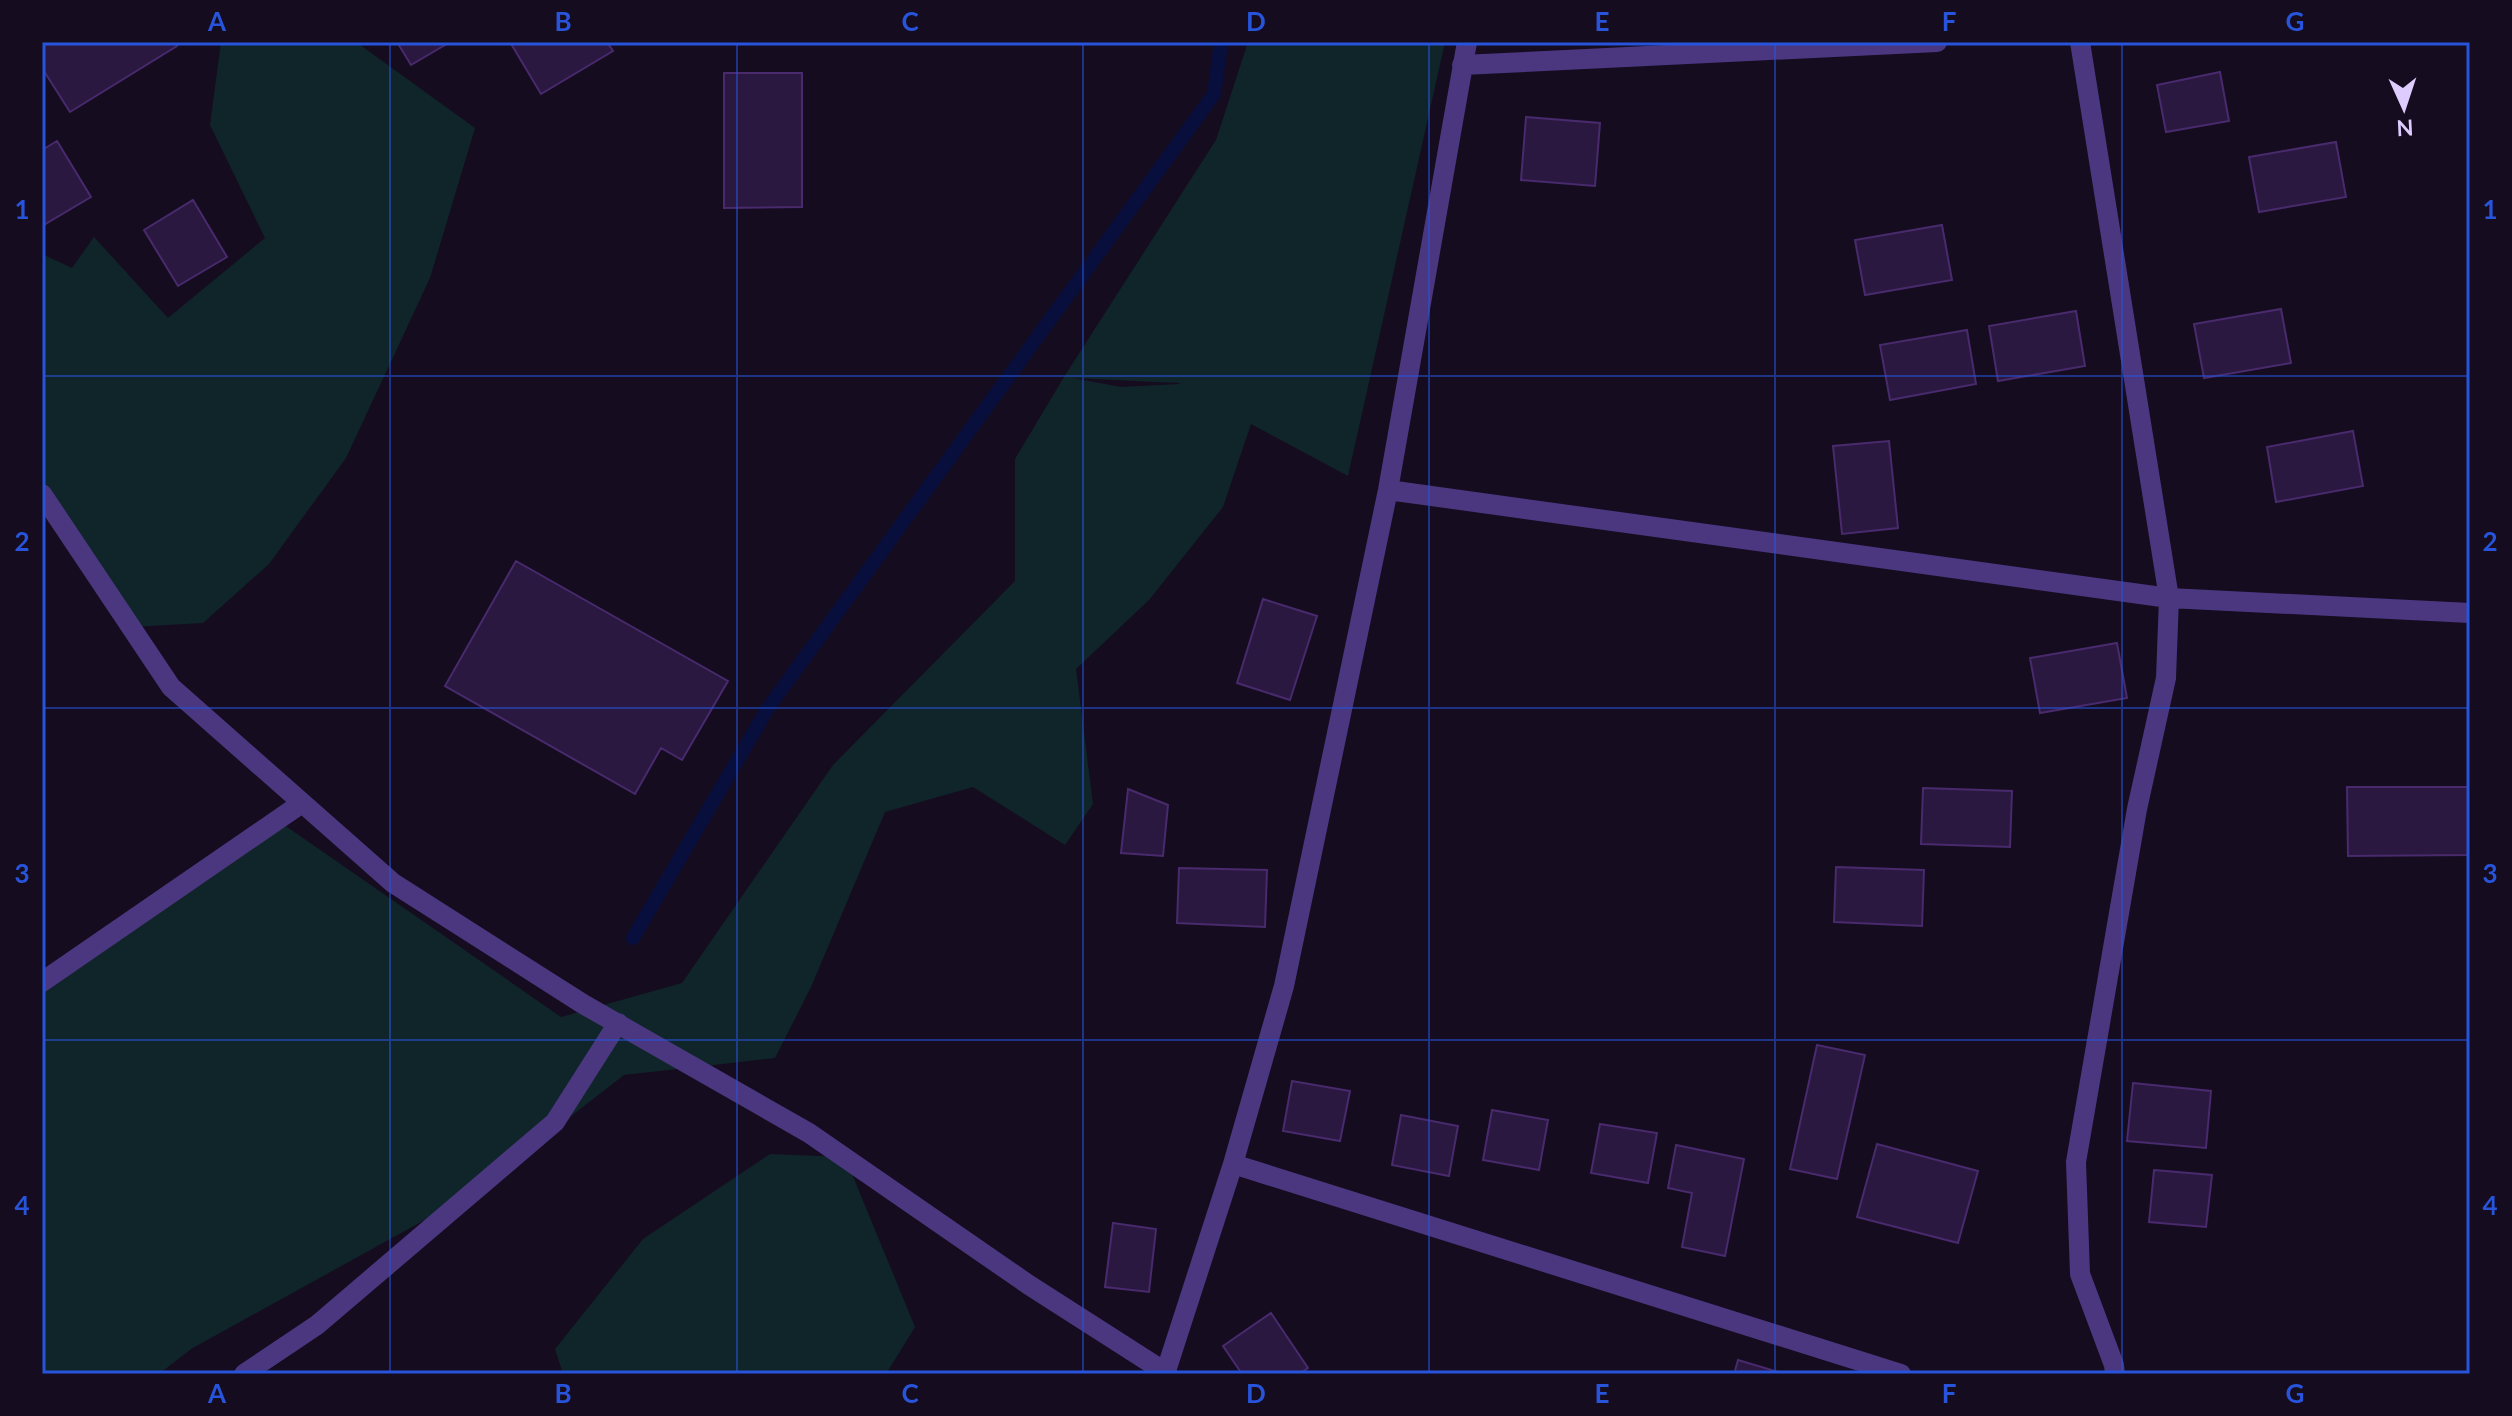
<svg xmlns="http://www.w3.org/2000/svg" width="2512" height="1416" font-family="Lato,sans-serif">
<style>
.green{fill:#10252a;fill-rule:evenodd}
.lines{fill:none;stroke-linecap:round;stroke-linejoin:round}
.stream{stroke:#090f3d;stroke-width:14}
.building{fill:#2b1841;stroke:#482a6d;stroke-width:2}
.minor{stroke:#4b3780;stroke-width:20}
.grid{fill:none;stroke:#2754da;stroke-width:2;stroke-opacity:0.55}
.neatline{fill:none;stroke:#2754da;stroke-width:3}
.grid-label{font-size:26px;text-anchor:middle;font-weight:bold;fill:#2754da}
</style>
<rect width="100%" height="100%" fill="#150c20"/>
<path class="green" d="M221 42H356L475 128 430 278 346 458 269 564 203 623 131 627 42 494V254L72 268 94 237 168 318 265 238 210 125Z
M1248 42H1445L1348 476 1251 424 1223 507 1149 600 1076 669 1093 804 1065 845 973 787 885 812 811 987 775 1058 624 1075 468 1196 191 1349 159 1374H42V981L277 820 561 1017 682 983 833 765 1015 581V459L1064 377 1216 140ZM1073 378 1179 383 1180 384 1121 387Z
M770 1154 845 1157 915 1327 886 1374H563L555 1349 643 1239Z"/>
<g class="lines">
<path class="stream" d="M633 938 768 708 1214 94 1221 42"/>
</g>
<path class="building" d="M42 42H174L177 46 70 112 42 68Z
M397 42H450L411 65Z
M510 42H607L613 51 541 94Z
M2220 72 2229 121 2166 132 2157 85Z
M724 73H802V207L724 208Z
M1526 117 1600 123 1595 186 1521 180Z
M57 141 91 197 42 226V150Z
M2336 142 2346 197 2259 212 2249 157Z
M193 200 227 257 178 286 144 230Z
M1942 225 1952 280 1865 295 1855 240Z
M2281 309 2291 363 2204 378 2194 324Z
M2076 311 2085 366 1998 381 1989 326Z
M1967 330 1976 384 1890 400 1880 345Z
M2353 431 2363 486 2276 502 2267 447Z
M1889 441 1898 528 1842 534 1833 446Z
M516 561 728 681 682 760 661 748 635 794 445 686Z
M1263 599 1317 616 1290 700 1237 683Z
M2117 643 2127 698 2040 713 2030 658Z
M2347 787H2470V855L2348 856Z
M1923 788 2012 791 2010 847 1921 844Z
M1128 789 1168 805 1163 856 1121 853Z
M1836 867 1924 870 1922 926 1834 922Z
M1179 868 1267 870 1265 927 1177 923Z
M1817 1045 1865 1055 1837 1179 1790 1169Z
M1292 1081 1350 1091 1340 1141 1283 1131Z
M2133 1083 2211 1091 2206 1148 2127 1141Z
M1492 1110 1548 1120 1539 1170 1483 1160Z
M1401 1115 1458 1126 1449 1176 1392 1165Z
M1600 1124 1657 1133 1648 1183 1591 1173Z
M1877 1144 1978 1171 1958 1243 1857 1217Z
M1676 1145 1744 1159 1725 1256 1682 1247 1692 1193 1668 1188Z
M2154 1170 2212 1175 2206 1227 2149 1222Z
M1113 1223 1156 1229 1149 1292 1105 1287Z
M1271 1313 1308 1368 1299 1374H1242L1223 1346Z
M1738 1360 1785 1374H1734Z"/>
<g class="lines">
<path class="minor" d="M2080 42 2169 598 2166 678 2137 809 2076 1162 2080 1274 2114 1365 2115 1374
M1462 65 1937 42
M1388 490 2169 598 2470 613
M42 494 171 687 393 883 583 1004 809 1133 1029 1285 1168 1374
M42 982 302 803
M1233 1164 1901 1374
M244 1374 317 1325 555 1122 618 1023
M1165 1374 1233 1164 1284 986 1388 490 1467 42"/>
</g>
<path class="grid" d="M390 42V1374M737 42V1374M1083 42V1374M1429 42V1374M1775 42V1374M2122 42V1374M42 376H2470M42 708H2470M42 1040H2470"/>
<rect width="2512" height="1416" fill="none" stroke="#150c20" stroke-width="88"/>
<g transform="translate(2404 108) rotate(177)" stroke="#150c20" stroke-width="6" paint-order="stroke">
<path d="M0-6L14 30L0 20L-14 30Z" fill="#deccff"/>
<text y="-12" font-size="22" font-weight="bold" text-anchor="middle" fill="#deccff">N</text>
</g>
<rect x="44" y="44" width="2424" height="1328" class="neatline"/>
<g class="grid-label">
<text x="217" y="31">A</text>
<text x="563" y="31">B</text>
<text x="910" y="31">C</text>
<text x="1256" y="31">D</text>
<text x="1602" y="31">E</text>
<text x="1949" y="31">F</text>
<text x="2295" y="31">G</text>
<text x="22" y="219">1</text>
<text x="2490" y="219">1</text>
<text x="22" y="551">2</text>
<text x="2490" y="551">2</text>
<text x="22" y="883">3</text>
<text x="2490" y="883">3</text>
<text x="22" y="1215">4</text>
<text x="2490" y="1215">4</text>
<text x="217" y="1403">A</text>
<text x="563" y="1403">B</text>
<text x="910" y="1403">C</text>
<text x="1256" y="1403">D</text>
<text x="1602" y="1403">E</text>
<text x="1949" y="1403">F</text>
<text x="2295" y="1403">G</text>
</g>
</svg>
